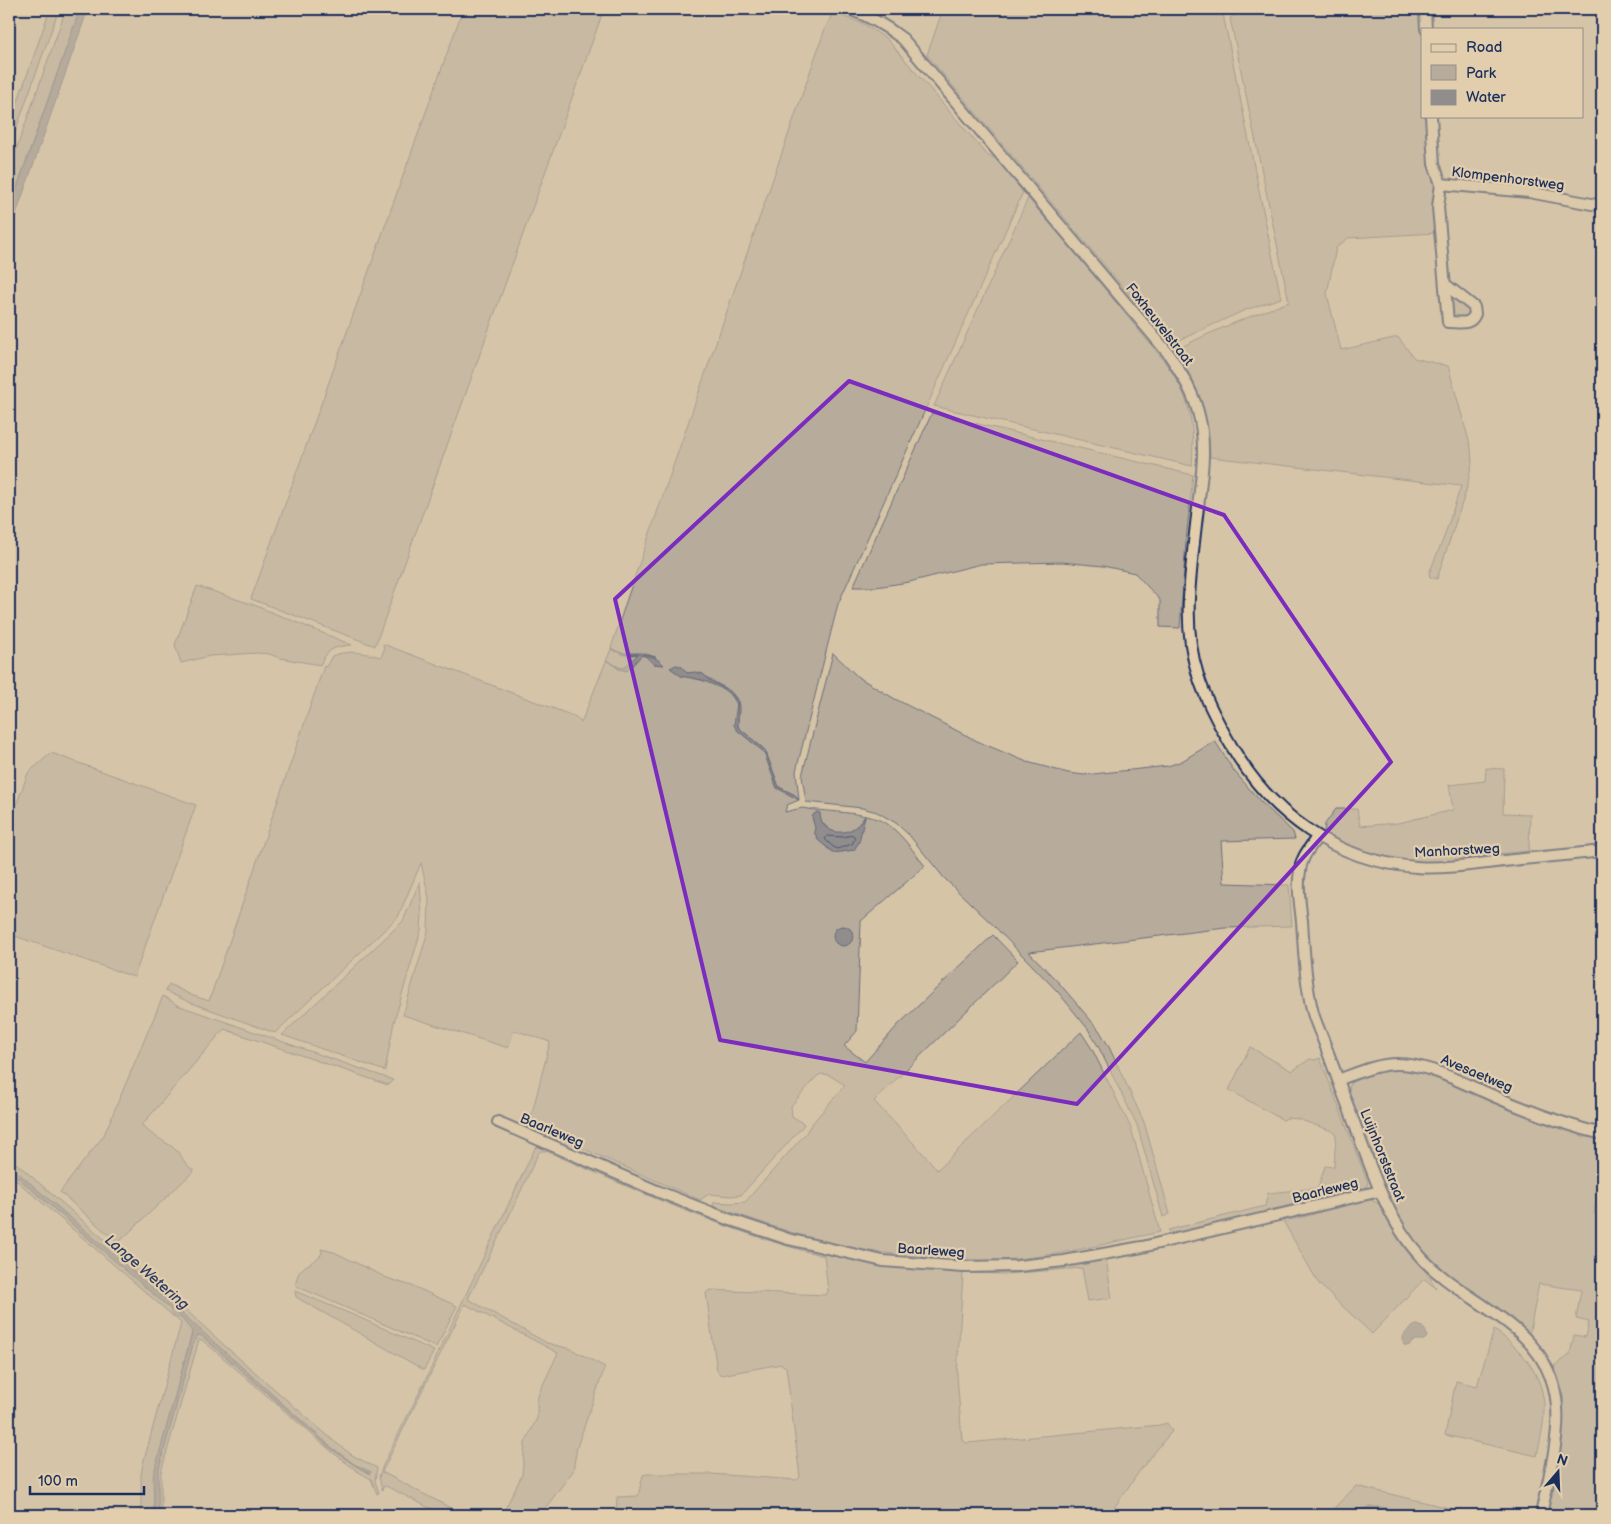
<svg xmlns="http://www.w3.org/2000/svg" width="1611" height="1524" font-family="'Balsamiq Sans',sans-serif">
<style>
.green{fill:#b7ac9b;stroke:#696e7c;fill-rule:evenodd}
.water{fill:#918d8d;stroke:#62677a}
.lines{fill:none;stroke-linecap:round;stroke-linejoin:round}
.shore{stroke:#4a5571;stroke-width:1}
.minor-casing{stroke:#1b2f5e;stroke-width:14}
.minor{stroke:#e2ceac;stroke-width:10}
.marked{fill:none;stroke:#7b2cbf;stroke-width:4;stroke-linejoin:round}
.labels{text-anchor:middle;stroke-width:4.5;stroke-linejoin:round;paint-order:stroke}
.street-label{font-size:14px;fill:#1b2f5e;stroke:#e2ceac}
.water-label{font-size:15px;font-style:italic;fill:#2d3d65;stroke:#e2ceac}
</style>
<rect width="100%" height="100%" fill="#d6c4a7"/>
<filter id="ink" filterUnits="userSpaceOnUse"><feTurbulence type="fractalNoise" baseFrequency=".02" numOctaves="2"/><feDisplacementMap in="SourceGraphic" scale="10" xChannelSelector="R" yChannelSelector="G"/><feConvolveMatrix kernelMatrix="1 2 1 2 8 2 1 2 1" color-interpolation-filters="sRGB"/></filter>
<g filter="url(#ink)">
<path class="green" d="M50 9H59L9 149V127Z
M66 9H80L9 209V170Z
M463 9H604L375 646 251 599Z
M943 9H1222L1281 298 1243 311 1171 344 927 55Z
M1244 9H1424L1422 116H1426L1429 165 1431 175 1436 189 1437 233 1348 238 1336 248 1327 294 1341 350 1398 337 1414 358 1448 366 1471 448 1472 463 1466 491 1437 579 1430 577 1429 573 1443 540 1461 486 1210 457C1209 414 1198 387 1176 350 1213 330 1251 316 1289 302L1230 18Z
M833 13 862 23 887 39 988 156 996 158 1023 192 838 604 796 771 799 800 787 805 785 812 802 808 808 809C830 812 871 812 889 825 903 836 914 852 925 866L861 921 857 1031 844 1046 865 1062 899 1024 993 935 1018 961 874 1101 930 1161 937 1170 1081 1032 1092 1049 1131 1128 1160 1232C1108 1243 1055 1257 1002 1260 982 1261 962 1260 942 1258 909 1256 876 1253 843 1246 799 1237 756 1220 713 1206L714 1202 731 1203 745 1202 806 1133 810 1126 845 1085 829 1075 821 1074 816 1077 791 1106 792 1116 804 1124 803 1126 741 1195 731 1196 709 1194 700 1200 529 1125 550 1042 514 1030 508 1048 403 1015 428 931 429 898 421 863 398 917 275 1033 189 1002 165 991 169 984 191 995 209 1001 324 666 326 667 332 656C349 649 365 653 381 657L384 650 383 644 576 717 581 723 611 649 616 652 611 648 627 599 826 26ZM620 653H642L656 657 653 664 647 657 642 655 627 670 619 669 609 662 621 668H624L639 654 631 655ZM681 666 687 673 703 674C713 685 732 686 738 702 741 709 737 719 738 727L765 750 779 787 795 795 777 788 764 752 737 730C737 722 739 709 736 702 728 684 699 679 681 676ZM865 817 849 850 843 852 828 849 814 832 820 819C829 832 839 838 854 828 858 826 862 820 865 817Z
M1028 198C1065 240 1100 283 1136 327 1153 348 1174 369 1184 395 1193 417 1194 442 1192 466L934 406Z
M1449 292 1463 301 1472 312 1469 318 1451 320Z
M932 413 1193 475 1186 540 1180 628 1160 627V600L1135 573 1103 566 1062 562 981 564 909 582 876 587H853Z
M197 586 254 605 352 645C334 647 328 648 320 665L280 658 269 654 257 653 210 656 181 663 175 645Z
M833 653 858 677 895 699 979 742 1027 762 1068 773 1084 775 1168 766 1182 761 1215 741 1234 771 1261 802 1293 832 1295 839 1221 841 1224 883 1289 885 1292 926 1225 928 1029 952 1059 983 1099 1030 1108 1045 1144 1122 1170 1214 1163 1217 1137 1125 1098 1046 1088 1029 1058 992 994 926 945 879 909 835 896 823 877 812 862 808 806 802 802 776Z
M51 753 196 805 134 977 9 934V825L28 773Z
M1486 768 1504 769 1503 813 1530 814 1529 851C1510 853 1490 854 1471 858 1467 858 1463 860 1459 861 1412 867 1366 854 1324 834L1325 824 1336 809H1357L1360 826 1398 823 1453 810 1449 785 1485 781Z
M420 881 422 916 421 930 394 1022 385 1071 282 1035 403 921Z
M163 996 177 1005 393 1080 388 1085 224 1029 142 1125C152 1137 167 1141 178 1152 184 1159 184 1164 194 1171L118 1243 60 1192 104 1135Z
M1250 1047 1292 1071 1310 1059 1315 1060 1320 1058 1368 1183 1366 1188 1361 1191 1175 1235 1168 1230 1265 1206 1268 1193 1318 1188 1325 1166 1334 1167 1336 1134 1332 1131 1298 1119 1287 1118 1283 1120 1229 1090Z
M1401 1068 1425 1072 1532 1118 1602 1140V1165L1594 1213 1602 1214V1515H1545C1552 1481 1567 1430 1563 1396 1562 1386 1558 1376 1554 1366L1570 1354 1574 1335 1586 1337 1589 1322 1576 1319 1581 1290 1539 1284 1529 1335 1464 1289 1423 1254 1396 1214 1350 1101C1342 1067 1378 1070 1401 1068Z
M542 1144 757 1231 938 1267 1105 1260 1107 1265 1112 1298 1088 1301 1082 1268 1005 1274 963 1273 957 1375 962 1440 967 1443 1160 1425 1167 1423 1172 1431 1141 1469 1109 1515H631V1512L627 1513V1515H612L616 1514 617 1497 638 1496 643 1475 647 1474H712L797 1480 800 1477 786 1367 781 1364 721 1375 717 1371 706 1293 709 1290 826 1295 828 1291 824 1256C727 1232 637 1191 546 1151H541L538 1154 514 1206 468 1299 547 1343 571 1349 605 1367 577 1447 573 1471 540 1515H506L503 1513 522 1475 525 1443 537 1418V1401L539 1393 558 1353 465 1304 382 1472 464 1515H443L388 1487 384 1486 382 1490 379 1477 383 1465 424 1383 535 1148Z
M9 1157 185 1309 225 1346 335 1442 352 1455 377 1468 375 1481 379 1493 377 1494 371 1479 357 1471 332 1452 214 1350 202 1340H199L161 1472V1515H158V1472L193 1344 198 1335 202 1336 330 1448 354 1465 369 1474 371 1472 354 1464 331 1447 181 1315 183 1313 174 1306 170 1311 178 1318 180 1317 190 1327 192 1332 153 1477 154 1515H141V1474L143 1464 181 1323 9 1174Z
M1369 1199 1379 1204 1401 1240 1429 1276 1436 1288 1424 1279 1372 1334 1319 1284 1283 1221C1295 1218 1321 1215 1329 1207Z
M321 1249 334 1252 387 1278 415 1287 457 1306 436 1347 296 1286C296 1266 308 1267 320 1256L322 1253Z
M295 1291 358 1317 434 1351 424 1370 301 1300 296 1297Z
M1494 1330C1521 1348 1545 1376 1544 1410 1544 1425 1540 1441 1537 1456L1445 1435 1456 1381 1477 1386Z
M1356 1486 1479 1515H1406L1404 1512 1327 1515Z"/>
<path class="water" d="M80 9H88L9 234V212Z
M611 648C630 661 644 645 664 665L653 664 647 657 642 655 627 671 619 669 606 660 618 667 624 668 638 654 625 655 611 649Z
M676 665 681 666 687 673 695 672 703 674 709 680 730 691 738 702V727L765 750 779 787 795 795 799 800 777 788 764 752 737 730 734 725 737 704 732 696 723 689 702 680 681 676 670 668Z
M817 812 820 813C820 831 840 837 854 828 858 826 862 820 865 816L859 842 854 850 834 853 819 841 814 832 815 828 812 817 814 814Z
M833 936a10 10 0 1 1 20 0a10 10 0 1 1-20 0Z
M9 1165 185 1316 331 1447 354 1464 371 1472 370 1474 354 1465 330 1448 202 1336 198 1335 193 1344 158 1472V1515H154V1473L192 1334 191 1330 182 1319 9 1170Z
M1416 1325C1422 1325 1427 1330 1427 1337L1424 1340H1415L1408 1346 1404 1345C1400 1335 1408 1329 1416 1325Z
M1370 1507H1381L1404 1512 1406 1515H1352L1362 1509Z
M856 1509V1512L739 1515 682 1512 637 1515 670 1510 738 1513Z"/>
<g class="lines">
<path class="shore" d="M853 835 855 838 852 844 837 849 832 846 825 839 827 836 843 837Z"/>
<defs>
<path id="minor" d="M849 9C870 16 886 26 903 39L1168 353C1182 374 1195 395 1200 420 1205 444 1203 466 1200 490 1196 526 1191 562 1189 598 1186 658 1202 696 1232 747 1272 815 1335 861 1416 867 1442 869 1469 865 1495 862 1530 858 1566 855 1602 851
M1425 9 1426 29
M1431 116 1434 164 1441 184 1438 207 1448 322C1459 322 1470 326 1475 314L1474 307 1469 303 1446 285
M1441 184 1529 192 1602 206
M1317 837C1310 848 1301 857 1300 871 1297 887 1300 904 1302 921 1304 950 1305 980 1312 1009 1314 1020 1320 1031 1324 1042 1331 1060 1337 1078 1344 1096 1365 1148 1382 1215 1420 1256 1459 1300 1530 1319 1551 1378 1567 1420 1549 1473 1541 1515
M1338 1080C1357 1073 1377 1064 1397 1064 1427 1064 1453 1079 1480 1090 1518 1107 1562 1124 1602 1134
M498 1122 657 1191 725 1218 788 1239 883 1261 963 1267 1018 1266 1064 1261 1142 1247 1380 1191"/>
</defs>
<use href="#minor" class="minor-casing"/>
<use href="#minor" class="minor"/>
</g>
</g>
<path d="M0 0H1611V1524H0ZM849 381 1224 515 1391 762 1077 1104 720 1040 615 599Z" fill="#d6c4a7" fill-opacity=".55" fill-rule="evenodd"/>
<path class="marked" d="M849 381 1224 515 1391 762 1077 1104 720 1040 615 599Z"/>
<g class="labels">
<g class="street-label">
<text transform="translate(1508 178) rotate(7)" y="5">Klompenhorstweg</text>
<text transform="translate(1160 324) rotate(52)" y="5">Foxheuvelstraat</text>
<text transform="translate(1457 850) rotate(-3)" y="5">Manhorstweg</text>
<text transform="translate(1477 1073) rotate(23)" y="5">Avesaetweg</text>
<text transform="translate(552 1130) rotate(23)" y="5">Baarleweg</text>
<text transform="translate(1383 1155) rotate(68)" y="5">Luijnhorststraat</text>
<text transform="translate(1325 1190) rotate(-14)" y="5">Baarleweg</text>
<text transform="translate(931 1250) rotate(4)" y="5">Baarleweg</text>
</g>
<g class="water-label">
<text transform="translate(147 1272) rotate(41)" y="5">Lange Wetering</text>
</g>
</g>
<rect width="1611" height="1524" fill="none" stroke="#e2ceac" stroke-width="30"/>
<rect x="15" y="15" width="1581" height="1494" fill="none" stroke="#1b2f5e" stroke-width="2" filter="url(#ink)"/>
<rect x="1421" y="28" width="162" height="90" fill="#e2ceac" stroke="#928e8d"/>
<rect x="1431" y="44" width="25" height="8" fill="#e2ceac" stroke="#928e8d"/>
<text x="1466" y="52" font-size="15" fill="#1b2f5e">Road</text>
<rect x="1431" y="65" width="25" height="15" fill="#b7ac9b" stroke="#928e8d"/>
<text x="1466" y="78" font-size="15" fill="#1b2f5e">Park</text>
<rect x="1431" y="90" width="25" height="15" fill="#918d8d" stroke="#928e8d"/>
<text x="1466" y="102" font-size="15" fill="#1b2f5e">Water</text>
<g transform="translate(1558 1472) rotate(19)" stroke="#e2ceac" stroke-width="4" paint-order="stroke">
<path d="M0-4L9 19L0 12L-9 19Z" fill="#1b2f5e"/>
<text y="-8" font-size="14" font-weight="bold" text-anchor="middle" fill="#1b2f5e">N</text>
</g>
<path d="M30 1486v8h114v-8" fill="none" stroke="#1b2f5e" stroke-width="2.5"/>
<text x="38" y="1486" font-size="15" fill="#1b2f5e" stroke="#e2ceac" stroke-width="4" paint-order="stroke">100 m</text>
</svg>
